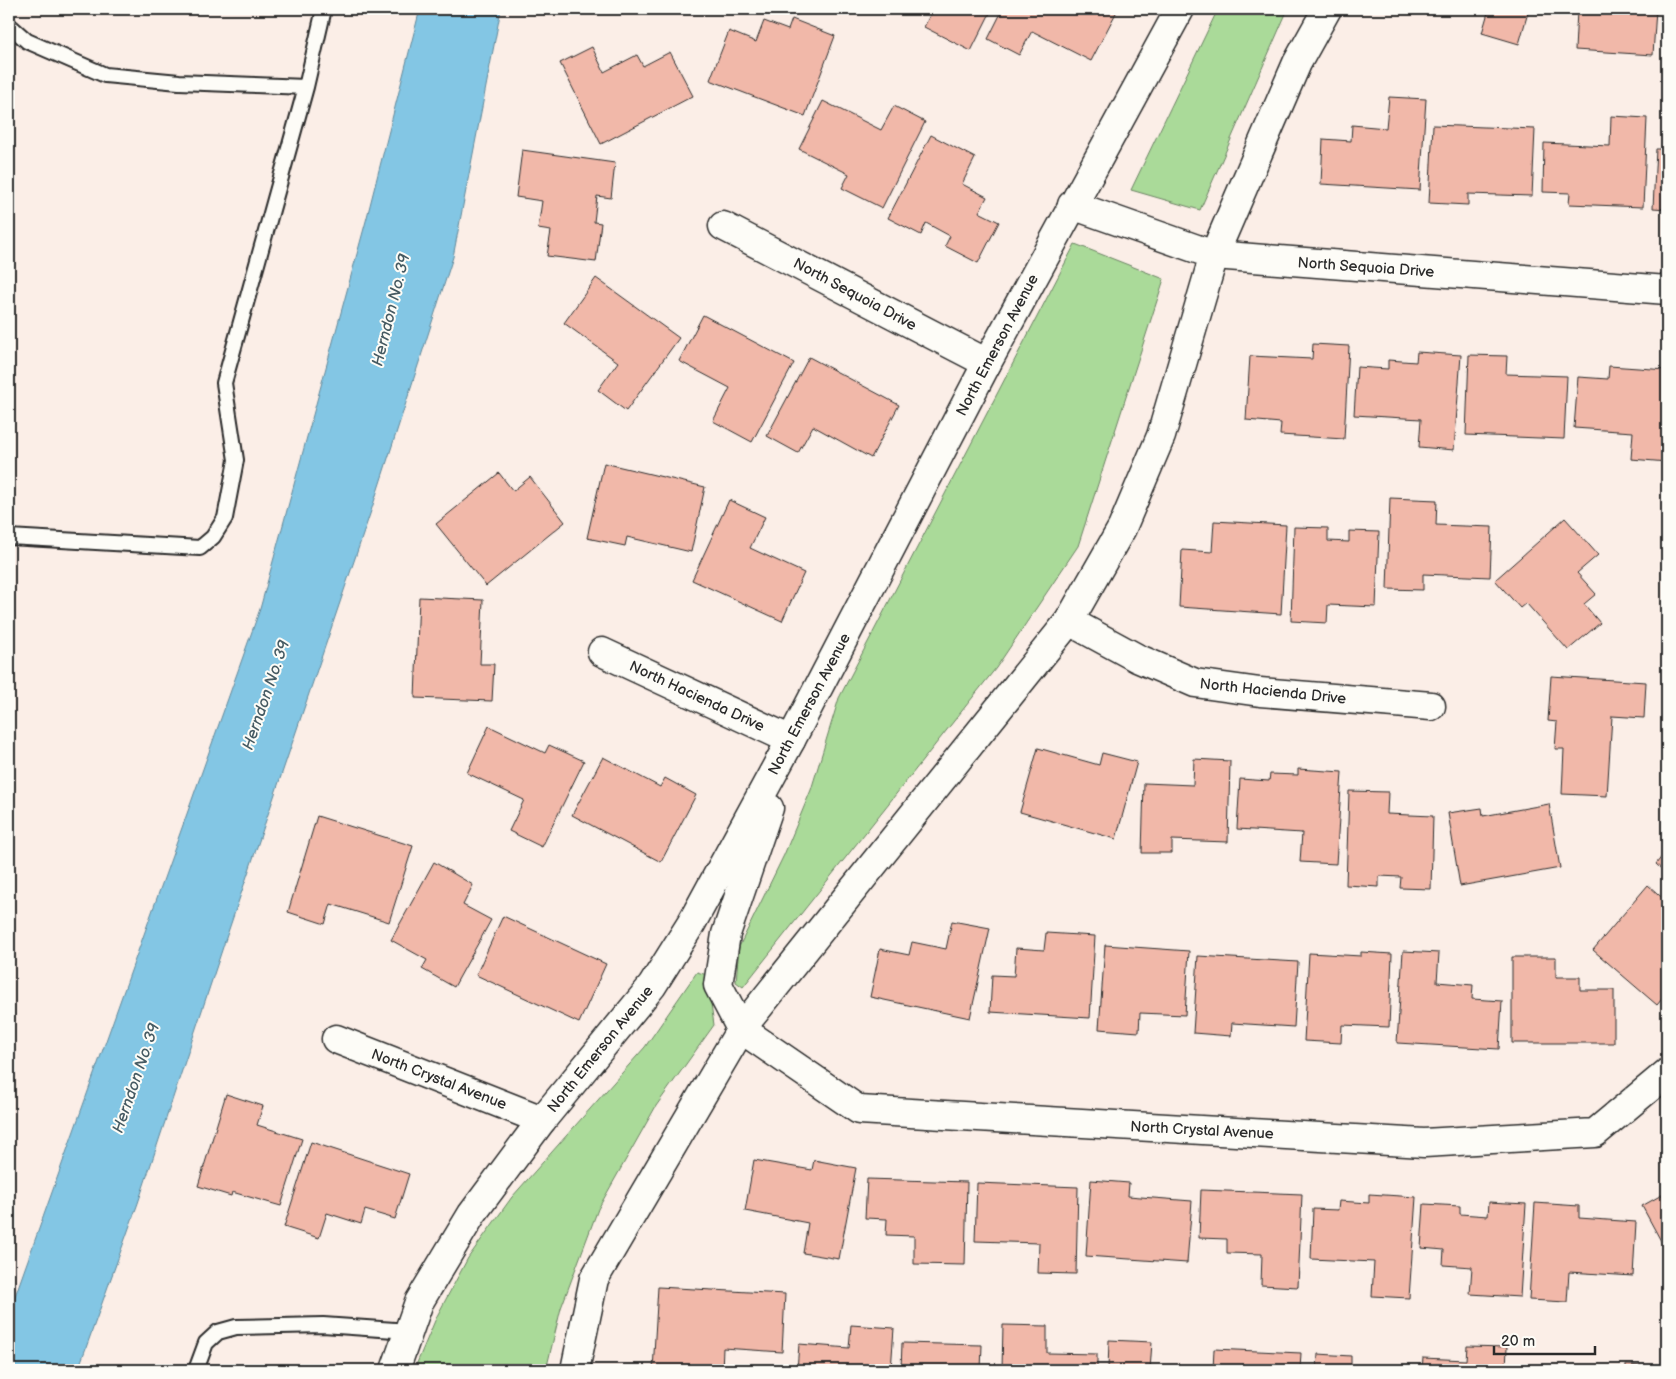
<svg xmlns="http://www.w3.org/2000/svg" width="1676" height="1379" font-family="'Balsamiq Sans',sans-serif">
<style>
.green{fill:#aada99;stroke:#6a8262}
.water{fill:#83c6e4;stroke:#60889a}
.building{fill:#f1b8a9;stroke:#2b2b2b}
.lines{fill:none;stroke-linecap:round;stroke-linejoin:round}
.service-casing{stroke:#2b2b2b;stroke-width:18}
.minor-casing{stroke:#2b2b2b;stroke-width:31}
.tertiary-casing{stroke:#2b2b2b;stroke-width:31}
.service{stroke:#fdfcf7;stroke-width:14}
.minor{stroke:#fdfcf7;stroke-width:28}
.tertiary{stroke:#fdfcf7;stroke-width:28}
.labels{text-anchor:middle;stroke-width:4;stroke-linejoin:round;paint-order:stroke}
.street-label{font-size:15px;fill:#2b2b2b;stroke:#fdfcf7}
.water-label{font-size:16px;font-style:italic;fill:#455a62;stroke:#fdfcf7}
</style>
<rect width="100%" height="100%" fill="#fbeee7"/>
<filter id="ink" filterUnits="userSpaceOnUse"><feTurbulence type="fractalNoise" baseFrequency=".02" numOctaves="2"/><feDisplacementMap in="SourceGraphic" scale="10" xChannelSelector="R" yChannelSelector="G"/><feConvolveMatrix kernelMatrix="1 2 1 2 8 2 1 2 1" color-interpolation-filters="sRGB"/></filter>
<g filter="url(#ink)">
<path class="green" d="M1218 9H1288L1200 210 1131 190Z
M1075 244 1164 279 1078 546 996 668 743 987 736 982 739 947 784 855 811 790 839 698Z
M697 972 707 975 714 1025 656 1106 598 1209 561 1308 546 1370H414L437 1316 468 1258 512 1197 645 1047Z"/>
<path class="water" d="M420 9H501L453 257 371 511 225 941 138 1203 78 1370H9V1313L260 609 366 221Z"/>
<path class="building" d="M933 9H992L971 51 924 27Z
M1003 9H1118L1091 61 1032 31 1019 55 988 39Z
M1489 9H1529L1519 44 1482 33Z
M1560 9H1656L1653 55 1575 50 1577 10Z
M1664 9H1667V30H1663Z
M792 19 835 36 805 116 710 80 729 31 756 42 764 21 788 30Z
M592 47 604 72 637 55 643 66 670 52 693 96 601 144 560 63Z
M1389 97 1426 99 1420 190 1321 184 1323 139 1351 141 1352 125 1386 128Z
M823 101 881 130 894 106 925 122 882 208 842 188 849 174 799 149Z
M1611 116 1647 118 1643 207 1569 204 1570 193 1543 192 1544 143 1610 146Z
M1433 125 1535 129 1532 196 1468 194V205L1429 203Z
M931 135 975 158 962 184 987 197 979 212 999 222 978 263 945 246 950 236 926 223 921 235 888 218Z
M1656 149H1667V209L1653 208Z
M522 150 615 163 611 198 597 196 594 222 601 223 596 262 547 256 551 231 538 229 542 201 516 197Z
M596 278 679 338 626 411 598 390 618 362 564 323Z
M703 315 794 363 752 442 713 421 730 388 679 361Z
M1313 344 1349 346 1344 439 1280 435 1281 423 1246 420 1250 356 1312 359Z
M1417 352 1461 355 1454 450 1419 447 1421 419 1354 415 1357 367 1388 369V360L1416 362Z
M1469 355 1507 356 1506 374 1567 376 1564 439 1466 435Z
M809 357 899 405 871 458 813 426 798 453 767 436Z
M1609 366 1667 370V462L1631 459 1633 432 1574 428 1578 377 1608 379Z
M604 463 705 487 691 552 627 537 625 546 587 538Z
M499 473 513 491 530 477 565 522 486 586 436 524Z
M1390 498 1437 500 1436 525 1492 527 1490 577 1423 574V590L1387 589Z
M729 500 765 517 750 548 804 573 782 621 692 580Z
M1565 518 1598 555 1577 573 1596 594 1584 604 1600 623 1568 650 1526 603 1520 608 1495 580Z
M1214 521 1286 525 1281 614 1179 607 1182 550 1212 552Z
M1294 527 1328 528V541L1349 542V531L1379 532 1376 607 1328 605 1327 623 1291 621Z
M419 597 483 600 480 664H494L492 701 415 698Z
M1551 676 1646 682 1644 718 1612 716 1607 796 1562 794 1564 749H1555L1557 722 1548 721Z
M489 726 545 753 549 745 584 761 542 847 509 831 524 800 467 773Z
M1038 748 1099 765 1102 753 1137 762 1116 839 1020 812Z
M603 757 660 787 665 778 696 795 661 862 572 815Z
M1194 759 1230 761 1228 842 1172 840V853H1142L1144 783 1193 785Z
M1298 769 1342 772 1336 864 1300 862 1302 833 1237 829 1240 779 1269 781 1270 774 1298 775Z
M1349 791 1388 792 1387 814 1433 816 1431 889 1400 888 1401 877 1379 876V887L1346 885Z
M1549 804 1560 868 1460 886 1448 813 1482 808 1483 816Z
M317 816 413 846 389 922 331 904 325 924 288 912Z
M1667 850V874L1656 864Z
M434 862 473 885 463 905 491 920 454 987 422 969 427 960 391 940Z
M1648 885 1667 902V993L1657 1005 1593 950Z
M503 916 606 964 579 1023 476 975Z
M952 921 990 928 970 1018 870 997 880 949 909 955 912 942 946 949Z
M1046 933 1095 936 1090 1018 990 1012 992 975 1014 976 1016 948 1044 950Z
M1105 945 1189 951 1185 1015 1140 1013 1139 1032 1099 1029Z
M1403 951 1439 953 1437 982 1473 985 1472 999 1502 1001 1499 1049 1397 1043Z
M1361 952 1392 954 1389 1027 1342 1025 1341 1043 1304 1041 1309 953 1361 956Z
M1198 956 1298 962 1294 1027 1232 1023 1231 1036 1193 1033Z
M1512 957H1556V977H1580V990H1614V1043H1512Z
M226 1094 263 1106 257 1125 302 1139 281 1206 232 1192 231 1196 198 1186Z
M311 1142 409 1174 395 1219 365 1210 361 1224 327 1213 319 1238 284 1227Z
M754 1160 812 1170 814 1160 856 1168 839 1259 803 1253 808 1223 745 1211Z
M867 1179 967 1182 965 1265 914 1264V1236L886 1235 887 1219 865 1218Z
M1091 1180 1129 1183 1128 1196 1192 1201 1187 1263 1086 1256Z
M977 1183 1078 1187 1076 1274 1038 1273 1039 1243 975 1241Z
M1201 1190 1302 1194 1298 1287 1261 1285 1262 1254 1227 1253V1239L1199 1238Z
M1667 1192V1252L1642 1206Z
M1369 1194 1416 1197 1409 1298 1372 1296 1374 1262 1311 1259 1313 1209 1338 1210 1339 1201 1369 1203Z
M1489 1202 1526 1204 1520 1297 1470 1294 1472 1267 1443 1265 1444 1250 1421 1248 1424 1204 1460 1206V1214L1488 1216Z
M1535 1203 1579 1206V1218L1636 1222 1633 1276 1569 1272 1567 1302 1529 1300Z
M658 1287 785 1294 782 1352 723 1348 722 1370H653Z
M851 1325 894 1328 891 1370H797L799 1344 849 1348Z
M1003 1325 1047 1326V1353L1097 1354V1370H1002Z
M1109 1340 1152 1342 1150 1370H1108Z
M902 1343 982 1345 981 1370H901Z
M1467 1346 1507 1347 1506 1370H1422L1423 1358 1466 1360Z
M1214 1349 1301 1353 1300 1370H1213Z
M1318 1354 1351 1356V1370H1317Z
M1626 1365 1661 1367V1370H1626Z"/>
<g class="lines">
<defs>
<path id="service" d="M9 25 27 41 105 75 179 82 306 87
M9 537 200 548 213 537 225 518 236 460 224 383 306 87 324 9
M196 1370 206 1343 218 1332 236 1327 323 1325 409 1331"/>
<path id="minor" d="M1072 205 1214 255 1667 290
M723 226 987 363
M1069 621 1137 658 1195 683 1260 692 1431 706
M602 652 791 740
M741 1029 859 1110 1424 1143 1595 1133 1667 1073
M336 1039 542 1120"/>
<path id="tertiary" d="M741 1029 718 985 726 934 769 808
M395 1370 419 1302 472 1214 542 1120 652 986 691 924 791 740 987 363 1180 9
M575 1370 594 1279 741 1029 1069 621 1122 528 1161 436 1214 255 1297 63 1327 9"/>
</defs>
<use href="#service" class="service-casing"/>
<use href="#minor" class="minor-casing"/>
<use href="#tertiary" class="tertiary-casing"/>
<use href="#service" class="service"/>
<use href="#minor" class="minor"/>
<use href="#tertiary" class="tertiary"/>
</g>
</g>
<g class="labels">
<g class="street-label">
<text transform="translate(1366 267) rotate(4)" y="5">North Sequoia Drive</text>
<text transform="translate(855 294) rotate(28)" y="5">North Sequoia Drive</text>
<text transform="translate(997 345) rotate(-62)" y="5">North Emerson Avenue</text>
<text transform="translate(1273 691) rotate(6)" y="5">North Hacienda Drive</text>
<text transform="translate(697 696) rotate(25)" y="5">North Hacienda Drive</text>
<text transform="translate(809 704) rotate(-62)" y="5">North Emerson Avenue</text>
<text transform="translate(600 1049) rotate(-51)" y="5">North Emerson Avenue</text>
<text transform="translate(439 1079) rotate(21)" y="5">North Crystal Avenue</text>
<text transform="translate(1202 1130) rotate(3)" y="5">North Crystal Avenue</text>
</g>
<g class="water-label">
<text transform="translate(390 310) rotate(-76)" y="6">Herndon No. 39</text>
<text transform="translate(265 695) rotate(-71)" y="6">Herndon No. 39</text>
<text transform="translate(135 1078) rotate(-71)" y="6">Herndon No. 39</text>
</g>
</g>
<rect width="1676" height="1379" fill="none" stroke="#fdfcf7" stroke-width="30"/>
<rect x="15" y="15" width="1646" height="1349" fill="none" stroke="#2b2b2b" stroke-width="2" filter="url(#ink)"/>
<path d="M1494 1346v8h101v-8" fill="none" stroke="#2b2b2b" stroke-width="2.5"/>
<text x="1501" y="1346" font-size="15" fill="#2b2b2b" stroke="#fdfcf7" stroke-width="4" paint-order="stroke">20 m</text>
</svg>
